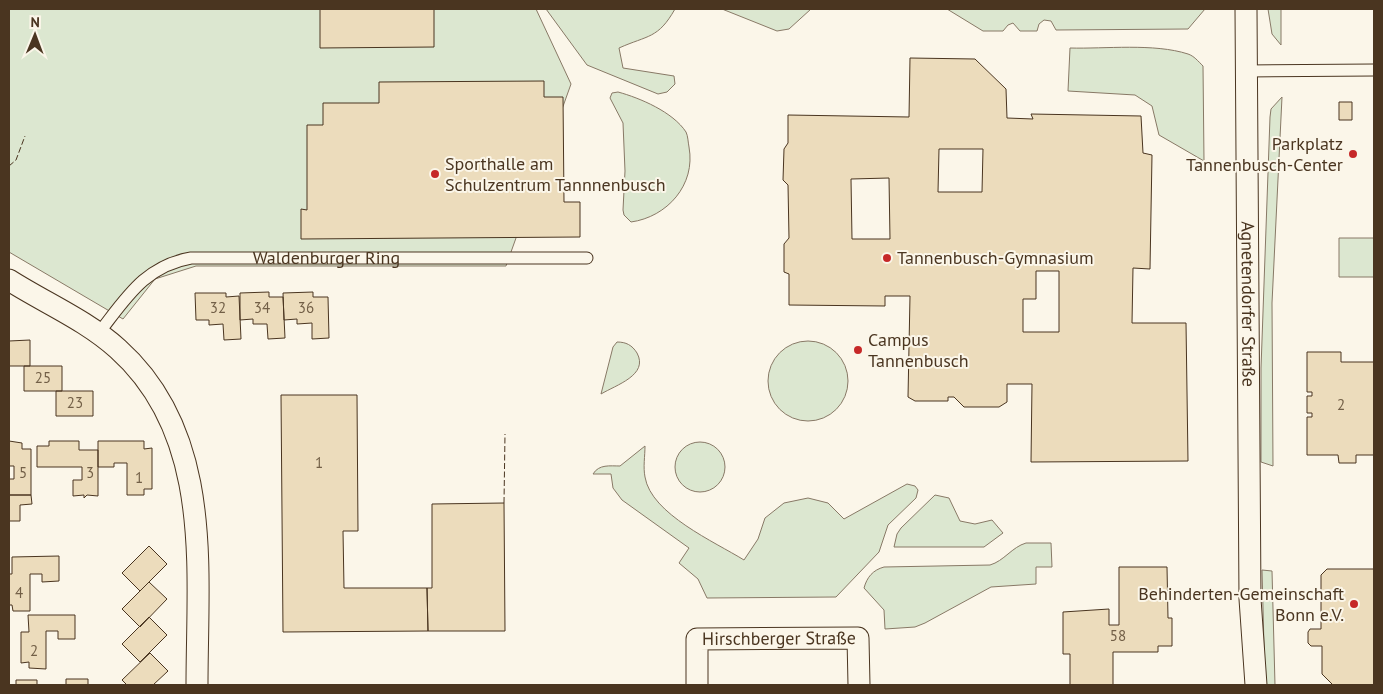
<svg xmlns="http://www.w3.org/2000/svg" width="1383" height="694" font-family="'PT Sans',sans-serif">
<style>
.green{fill:#dce7d0;stroke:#887966}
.building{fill:#ecdcbc;stroke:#4a3520;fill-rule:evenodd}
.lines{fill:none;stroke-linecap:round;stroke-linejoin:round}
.service-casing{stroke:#4a3520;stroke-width:13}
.minor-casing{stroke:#4a3520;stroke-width:23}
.service{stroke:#fbf6e9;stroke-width:11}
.minor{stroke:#fbf6e9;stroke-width:21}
.fence{stroke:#4a3520;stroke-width:1;stroke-dasharray:6 2.5;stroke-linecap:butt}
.poi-dot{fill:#c62828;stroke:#fbf6e9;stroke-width:2}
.labels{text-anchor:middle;stroke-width:4;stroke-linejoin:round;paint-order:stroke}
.number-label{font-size:15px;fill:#725f47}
.poi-label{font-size:18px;fill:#4a3520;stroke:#fbf6e9;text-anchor:start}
.street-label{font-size:18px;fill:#4a3520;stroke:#fbf6e9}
</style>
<rect width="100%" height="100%" fill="#fbf6e9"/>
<path class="green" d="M9 9H536L571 84 506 266H196L155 279 123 319 9 252Z
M546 9H675C658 39 648 35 619 48L623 68 674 76 675 84 667 92 658 94 587 65Z
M722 9H811L789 29 777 31Z
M947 9H1205L1188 29 1056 30 1051 21 1044 20 1039 24 1037 31H1020L1013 23 1008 25 1003 31H983Z
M1268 9H1281V45L1272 34Z
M1070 48C1105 49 1154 43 1188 54 1194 56 1198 61 1203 66L1204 161 1159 135 1152 106 1135 95 1068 91Z
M618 92C640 98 673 112 686 132 688 136 688 142 689 147 696 185 667 217 631 222L624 215 623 210 625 171 623 123 610 98 612 93Z
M1282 97 1272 303 1273 466 1261 462V368L1270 117 1271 109Z
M1339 238H1374V277H1339Z
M768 381a40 40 0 1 1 80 0a40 40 0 1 1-80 0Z
M617 342C626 342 632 345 637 353 649 375 616 385 601 394L613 347Z
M675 467a25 25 0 1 1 50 0a25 25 0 1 1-50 0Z
M645 446C645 456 643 467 645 477 651 514 715 542 744 560L758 539 765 518 784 503 808 498 828 503 844 519 907 484 915 486 918 490 916 498 888 525 879 552 836 597 707 598 698 579 679 563 689 548 622 500 613 488 611 474H593C599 464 610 466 620 466Z
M935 495 949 498 960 521 975 524 992 520 1003 533 984 547H894L897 534 901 528Z
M1026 543H1051L1052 567H1036V584L991 587 925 623 915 627 885 629 884 610 864 588C867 577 873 570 884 567L990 565C1004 561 1012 547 1026 543Z
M1262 570 1272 571 1275 685H1265Z"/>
<path class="building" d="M320 9H434V47L320 48Z
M910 58 975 59 1006 89 1007 118 1033 119 1031 114 1141 116 1143 153 1152 155 1150 269 1133 268 1132 323H1186L1188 461 1031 462 1032 384H1007V402L999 407H964L954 397H948V401H915L908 397 910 296H885V306L789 305V274L784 272V244L789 238 788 185 783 180 784 149 788 143V115L909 117ZM939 149H983L982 192H938ZM889 178 890 239H852L851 179ZM1036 271H1059V332H1023V299H1036Z
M544 81V97H563L564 202H580V237L301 239V209L307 210V125H323V103H379V82Z
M1339 102H1352V120H1339Z
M269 292V297H283L285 338 268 339 267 324H253V319L240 320V293Z
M313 292V297H328L329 338 312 339V323L297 324V319L284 320 283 293Z
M195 293H226V297L239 296 241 339 224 340 223 324 209 325V320H196Z
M30 340V366H9V341Z
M1307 352H1341V362H1374V455H1356V463H1339L1338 455H1307V417H1312V413H1307V396H1312V392H1307Z
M24 366H62V391H24Z
M56 391H93V416H56Z
M281 395H357L358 531H343L344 588H427L428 631 283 632Z
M9 441 22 443V449H31V495H9V479H14V466H9Z
M49 441H79V450H98V496L87 495 84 498V495L73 496V480H82V467H37V446H49Z
M98 441H144V449L152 448V489H144V495H127V463H114V467H98Z
M9 495H31L32 504 20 505V521H9Z
M504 503 505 631H428L427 588H432V504Z
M149 546 167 564 140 591 122 573Z
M59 556V581L42 582V574H30V611H13L12 605H9V574H12V557Z
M1119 567H1167L1168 618H1172V646H1158V652H1113V685H1070V654H1063V612L1109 609V625H1119Z
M1327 569H1374V685H1333L1322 674V646H1311L1308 643V632L1310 629H1321V575Z
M149 582 167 599 140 627 122 609Z
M28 615H75V639H58V631H46V669L29 668V662L21 663V632H29Z
M149 617 167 635 140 662 122 644Z
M150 653 168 671 153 685H127L122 680Z
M66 679H88V685H66Z
M16 680H37V685H16Z"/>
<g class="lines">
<defs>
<g id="service">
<path d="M1246 71 1374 70"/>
<path id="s1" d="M98 334C125 300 144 266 191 258H587"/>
</g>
<g id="minor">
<path id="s2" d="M1246 9 1250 599 1256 685"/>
<path d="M9 280C45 303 86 320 118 349 214 435 197 570 197 685"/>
<path id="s3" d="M697 685V639L858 638 859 685"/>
</g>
</defs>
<use href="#service" class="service-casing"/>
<use href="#minor" class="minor-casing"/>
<use href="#service" class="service"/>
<use href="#minor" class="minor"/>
<path class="fence" d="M9 166 16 160 25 136
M504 503 505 434"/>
</g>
<g class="poi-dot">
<circle cx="1353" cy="154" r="5"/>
<circle cx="435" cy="174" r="5"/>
<circle cx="887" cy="258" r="5"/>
<circle cx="858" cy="350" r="5"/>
<circle cx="1354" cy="604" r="5"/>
</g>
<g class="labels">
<g class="number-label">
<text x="218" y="313">32</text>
<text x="262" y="313">34</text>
<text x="306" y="313">36</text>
<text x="43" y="383">25</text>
<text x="75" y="408">23</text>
<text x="1341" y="410">2</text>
<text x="319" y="468">1</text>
<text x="23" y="478">5</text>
<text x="90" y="478">3</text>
<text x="139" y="483">1</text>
<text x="19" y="598">4</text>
<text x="1118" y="641">58</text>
<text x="34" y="656">2</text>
</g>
<g class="poi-label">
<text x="1343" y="150" text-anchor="end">Parkplatz<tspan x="1343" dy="21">Tannenbusch-Center</tspan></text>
<text x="445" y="170">Sporthalle am<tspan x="445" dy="21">Schulzentrum Tannnenbusch</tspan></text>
<text x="897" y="264">Tannenbusch-Gymnasium</text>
<text x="868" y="346">Campus<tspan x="868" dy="21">Tannenbusch</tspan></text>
<text x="1344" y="600" text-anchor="end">Behinderten-Gemeinschaft<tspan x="1344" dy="21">Bonn e.V.</tspan></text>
</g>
<g class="street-label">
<text dy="6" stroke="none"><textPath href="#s1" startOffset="259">Waldenburger Ring</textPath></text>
<text dy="6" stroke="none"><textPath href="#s2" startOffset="295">Agnetendorfer Straße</textPath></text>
<text dy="6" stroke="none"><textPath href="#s3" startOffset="128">Hirschberger Straße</textPath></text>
</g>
</g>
<rect width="1383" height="694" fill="none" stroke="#4a3520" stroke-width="20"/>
<g transform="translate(35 35) rotate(1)" stroke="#fbf6e9" stroke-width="4" paint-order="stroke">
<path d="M0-4L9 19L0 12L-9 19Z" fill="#4a3520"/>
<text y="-8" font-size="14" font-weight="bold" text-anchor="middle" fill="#4a3520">N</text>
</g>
</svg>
